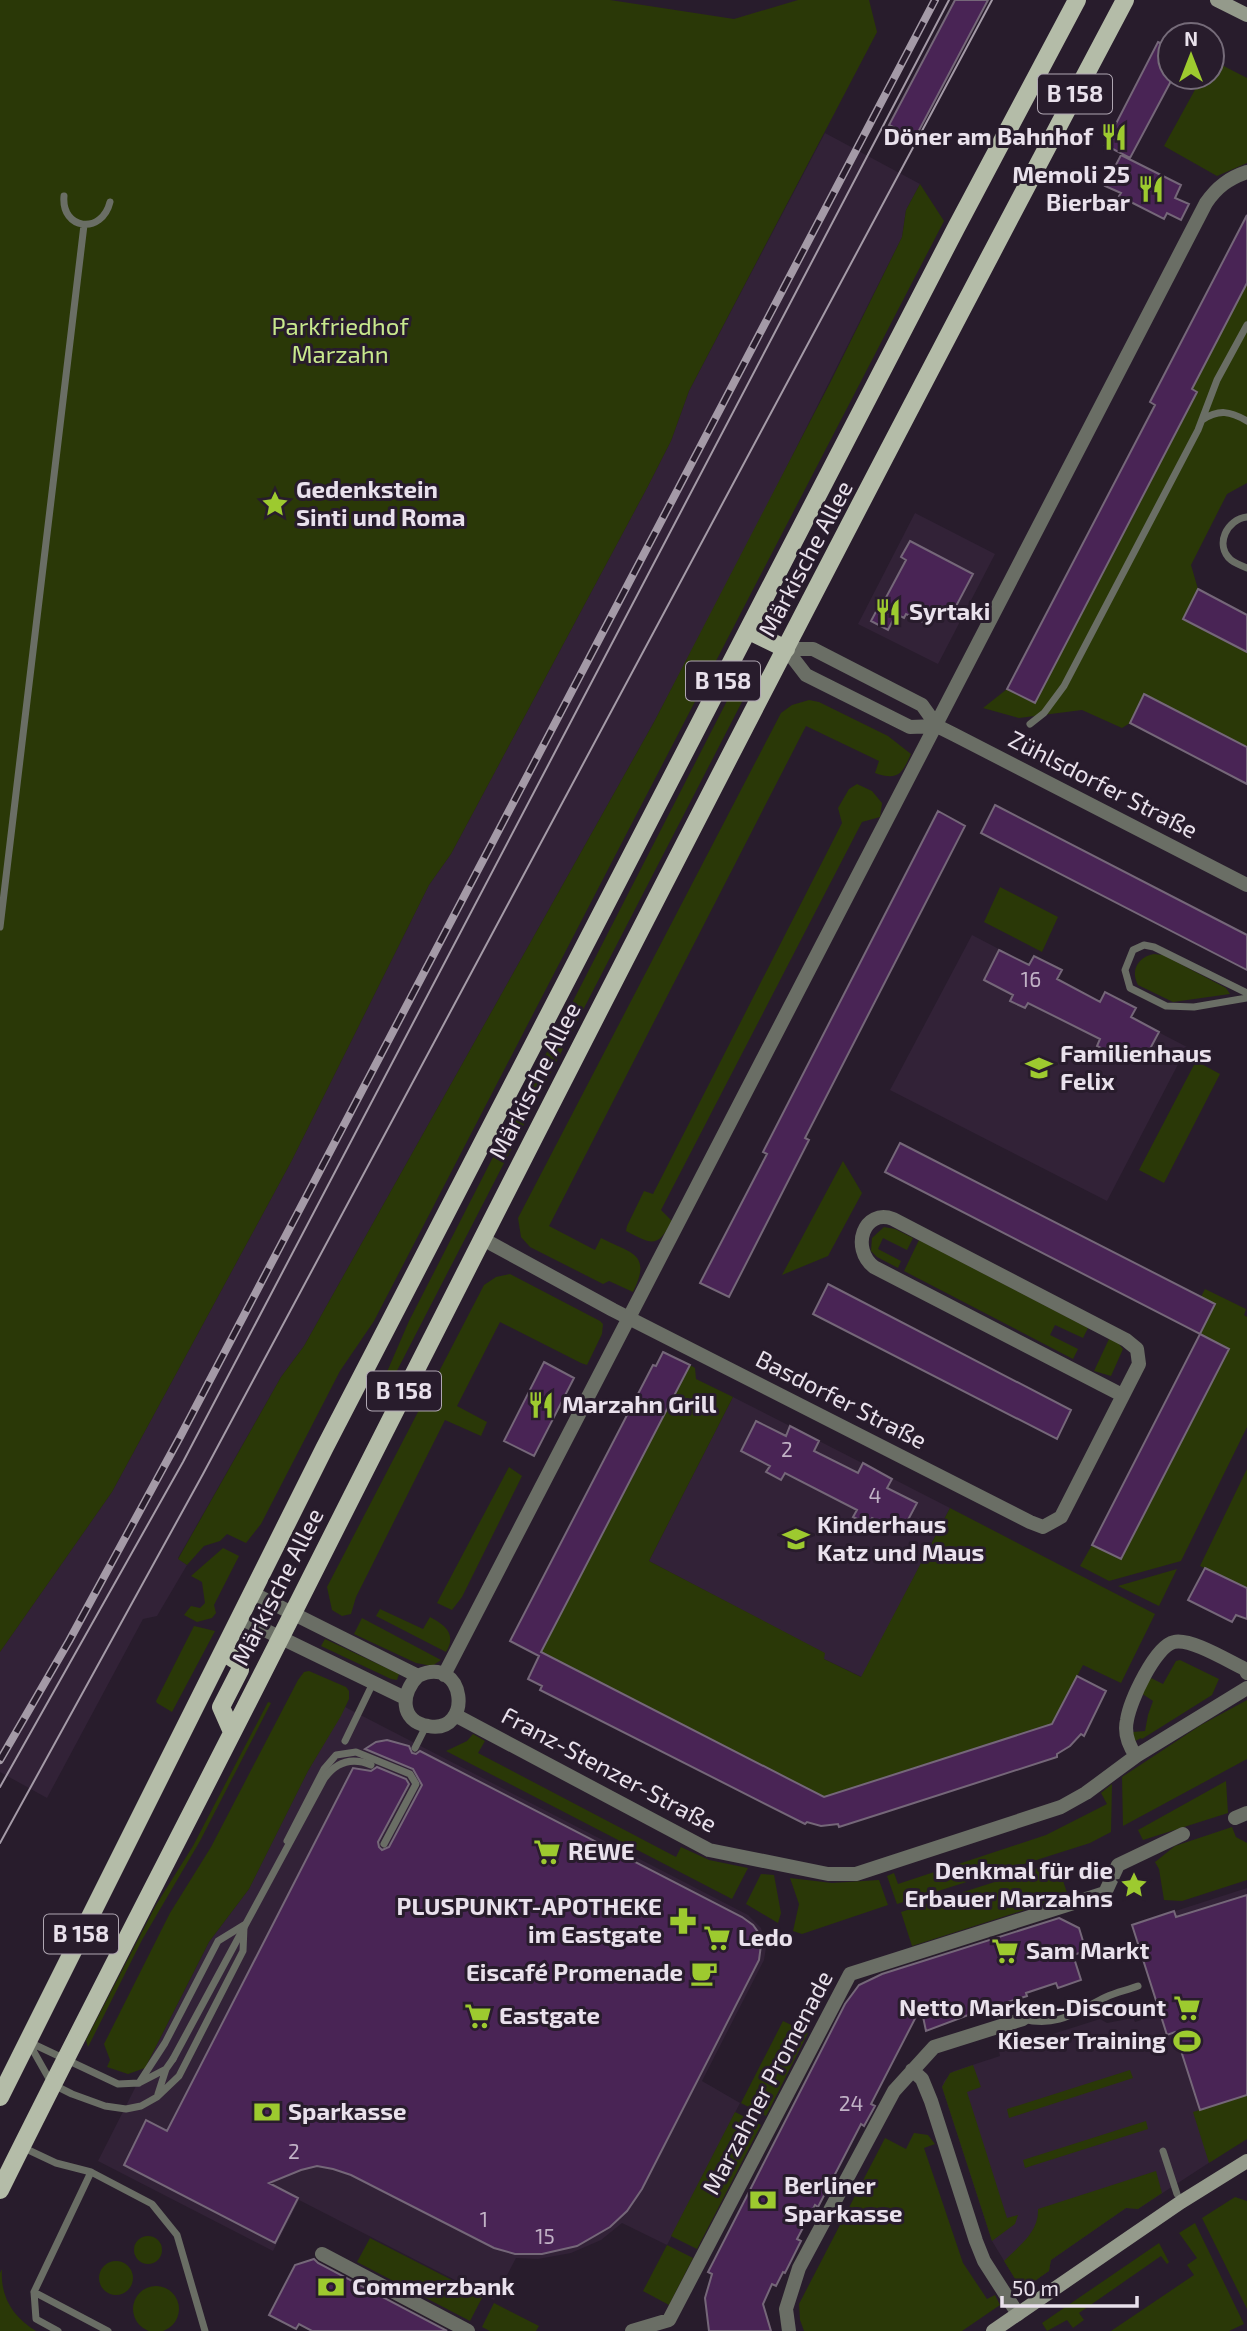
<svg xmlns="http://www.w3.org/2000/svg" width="1247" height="2331" font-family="'Exo 2',sans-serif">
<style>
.built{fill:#322237}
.green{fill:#2a3807}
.building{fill:#492455;stroke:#756779;stroke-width:2}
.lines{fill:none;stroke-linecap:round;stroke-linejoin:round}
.lane{stroke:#6a6e65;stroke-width:7}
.street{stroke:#6a6e65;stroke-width:14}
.secondary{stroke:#949a8b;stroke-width:14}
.primary{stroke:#b4bca8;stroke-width:18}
.tram{stroke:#a49aa7;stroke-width:2}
.rail-casing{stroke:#a49aa7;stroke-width:8}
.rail{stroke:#281c2c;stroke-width:5;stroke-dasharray:16;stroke-linecap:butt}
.lane-bridge{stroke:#6a6e65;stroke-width:7}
.labels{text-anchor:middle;stroke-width:6;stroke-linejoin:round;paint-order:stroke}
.number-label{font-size:21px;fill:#c1b2c6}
.shield{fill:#281c2c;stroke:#afa6b2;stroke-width:2}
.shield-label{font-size:23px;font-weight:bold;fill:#e9e1ec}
.poi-label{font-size:24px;font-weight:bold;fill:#e9e1ec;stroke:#281c2c;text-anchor:start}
.park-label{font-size:24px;fill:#c8e88d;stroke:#281c2c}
.street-label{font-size:24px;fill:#e9e1ec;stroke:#281c2c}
</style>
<rect width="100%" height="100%" fill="#281c2c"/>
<path class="built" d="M825 133 920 184 906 210 902 237 751 538 654 722 304 1346 281 1377 178 1558 187 1565 157 1616 143 1619 47 1798 0 1772V1652L112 1492 291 1162 429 885 451 854 647 488 671 441 689 391Z
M915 513 995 554 938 664 858 624Z
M972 935 1187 1047 1107 1201 890 1090Z
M733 1397 950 1508 862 1677 824 1659V1653L649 1561Z
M345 1707 748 1915 761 1928 766 1948 764 1960 702 2081 740 2103 667 2245 622 2223 601 2240 571 2253 538 2259 516 2258 494 2300 299 2200 273 2251 98 2161 209 1942 249 1889 308 1771Z
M1247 1888V2138L1138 2209 1126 2208 1051 2260 1049 2271 1029 2285 1017 2282 992 2241 942 2087 944 2081 954 2071 1000 2056 999 2051 1100 2019 1107 2023 1133 2018 1135 2022 1160 2014 1132 1925Z"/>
<path class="green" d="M0 0H610L734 19 798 0H869L877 32 689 391 671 441 647 488 451 854 429 885 291 1162 112 1492 0 1652Z
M1212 60 1247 78V163L1217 176 1164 146 1202 77H1212Z
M920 184 944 221 374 1321 340 1371 261 1524 246 1543 227 1534 220 1541 204 1546 187 1565 178 1559 281 1377 304 1346 654 722 831 381 902 237 906 210Z
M1247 283V483L1227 494 1191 565 1198 589 1183 619 1247 652V747L1144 694 1130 723 1122 728 1082 710 1019 718 983 708 1007 689 1035 702 1197 392 1192 389Z
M736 688 744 691 745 696 386 1392 380 1388 409 1321 731 693Z
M809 700 819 702 888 736 911 754C902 774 898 781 875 773L879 761 806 726 549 1226 595 1250 601 1238C632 1254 652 1253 633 1292L609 1281 603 1284 530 1247 521 1237 518 1218 781 713 792 705Z
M857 784 872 791 882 803 880 817 862 822 661 1210 672 1221C657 1249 652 1244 626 1231L627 1226 644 1191 653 1194 842 823 838 808 849 789Z
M1000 887 1058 917 1042 952 984 922Z
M1154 954 1163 955 1226 988 1230 994 1173 1002 1138 985C1130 970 1138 957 1154 954Z
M1196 1061 1220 1074 1164 1183 1139 1170Z
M843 1161 862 1193 828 1256 782 1275Z
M884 1227 895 1229 913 1238 907 1250 883 1238 878 1249 901 1261 898 1268 877 1257 871 1251 872 1238Z
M919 1240 1088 1328 1083 1338 1055 1325 1050 1335 1078 1349 1073 1359 904 1271Z
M510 1274 600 1321 603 1324 602 1334 587 1365 581 1363 500 1322 457 1406 487 1422 481 1436 445 1420 356 1597 351 1614 342 1616 332 1610 327 1587 484 1285 496 1277Z
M1205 1289 1246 1309 1244 1315 1247 1317V1427L1181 1561 1109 1581 1080 1566 1092 1545 1121 1559 1229 1349 1200 1334 1214 1304 1201 1297Z
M1109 1339 1118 1343 1123 1349 1111 1376 1094 1371Z
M690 1365 695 1368 696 1379 733 1397 649 1561 825 1653 824 1659 861 1677 950 1508 1155 1614 1121 1683 1083 1665 1054 1720 1053 1726 1046 1725 829 1795 824 1799 541 1652 614 1511 619 1496 622 1497 645 1453 642 1451 652 1438Z
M509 1467 522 1476 462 1597 452 1610 437 1603Z
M1247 1469V1588L1200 1566Z
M223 1548 239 1556 214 1605 216 1613 212 1618 197 1622 184 1615 191 1606 200 1608 205 1603 202 1582 191 1576Z
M1177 1569 1159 1606 1118 1586Z
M380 1609 423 1629 430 1617C445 1625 457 1634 446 1652L376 1616Z
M362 1618 441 1660 432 1666 416 1663 354 1634Z
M194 1626 215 1631 172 1712 157 1703 156 1701Z
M325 1639 399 1674 397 1680 391 1679 321 1646Z
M1180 1660 1219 1679 1212 1695 1142 1739 1141 1738 1135 1741 1133 1732 1145 1731 1148 1715 1153 1701 1141 1693 1149 1677 1163 1684 1176 1661Z
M309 1671 346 1687 349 1691V1699L341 1716 308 1771 249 1889 209 1942 145 2068 128 2074 107 2067 110 2060 104 2044 170 1913 211 1847 298 1680 304 1672Z
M1247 1700V1759L1123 1826 1122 1777 1201 1725Z
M268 1702 271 1703 200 1841 142 1940 88 2047 86 2040 156 1905 193 1846Z
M473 1734 485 1741 478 1753 676 1857 681 1847 709 1860 748 1868 732 1899 446 1751 467 1741Z
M1226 1781 1228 1813 1143 1840 1138 1830Z
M1112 1784 1111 1832 1090 1843 897 1904 887 1876 894 1873 898 1884 1046 1835 1107 1804 1101 1793Z
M1232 1827 1236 1837 1247 1843V1880L1182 1901 1164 1900 1159 1869 1155 1862 1175 1846Z
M1057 1862 1068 1896 912 1946 901 1912Z
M761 1874 774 1875 781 1913 778 1923 746 1904Z
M790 1878 832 1883 879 1880 888 1905 802 1934 793 1931 799 1904Z
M783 2021 808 2033 766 2116 741 2103Z
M973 2065 981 2087 967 2092 1007 2218 1018 2215 1015 2224 992 2241 942 2087 950 2073Z
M1130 2070 1133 2078 1009 2118 1007 2109Z
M1247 2095V2139L1209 2163 1193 2112Z
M735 2112 761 2125 697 2249 671 2236Z
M1146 2121 1148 2129 1025 2168 1023 2160Z
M914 2133 928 2135 935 2144 924 2148 963 2263 987 2299 995 2295 1000 2305 962 2331H804L800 2320 799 2304 885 2138 906 2149Z
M1156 2171 1162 2193 1138 2209 1126 2208 1051 2260 1049 2271 1029 2285 1017 2282 1004 2261C1020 2245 1039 2232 1038 2209Z
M1235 2197 1247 2201V2309L1202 2218Z
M1195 2223 1244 2324 1229 2331H1111L1194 2275 1187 2265 1197 2258 1179 2233Z
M134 2250a14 14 0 1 1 28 0a14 14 0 1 1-28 0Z
M370 2238 483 2296 470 2321 357 2262Z
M1159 2243 1169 2262 1167 2264 1161 2256 1079 2313 1084 2320 1073 2328 1067 2320 1047 2331 1042 2323Z
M667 2245 693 2258 669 2305 643 2291Z
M99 2278a17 17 0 1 1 34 0a17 17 0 1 1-34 0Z
M2 2269C0 2297 13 2317 36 2331H0V2273Z
M133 2309a23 23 0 1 1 46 0a23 23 0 1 1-46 0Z
M494 2303 539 2326 536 2331H490L482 2327Z"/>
<path class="building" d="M955 0H988L915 138 889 125Z
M1158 42 1170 48V83L1130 158 1105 145Z
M1121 155 1181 185 1175 198 1189 204 1181 220 1167 213 1164 219 1119 196 1121 193 1105 186Z
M1247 215V283L1192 389 1197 392 1035 703 1007 689 1155 405 1150 402Z
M910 541 973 574 953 612 941 606 929 610 923 622 906 614 904 618 896 614 888 630 871 621 880 604 882 605 906 560 901 557Z
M1198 589 1247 615V652L1183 619Z
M1144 694 1247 747V784L1130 723Z
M995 805 1247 935V970L981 833Z
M938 811 965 826 805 1138 809 1140 729 1297 700 1283 767 1154 763 1152Z
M999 950 1029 965 1034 956 1062 970 1057 979 1100 1002 1105 992 1136 1008 1131 1017 1159 1032 1143 1062 1115 1048 1112 1054 1097 1046 1100 1039 1028 1003 1025 1008 1010 1001 1013 995 984 980Z
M900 1143 1215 1304 1200 1334 885 1172Z
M828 1284 1071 1410 1057 1439 813 1314Z
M1200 1334 1229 1349 1121 1559 1092 1545Z
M663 1352 690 1365 541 1652 824 1797 1052 1724 1077 1676 1106 1691 1084 1736 1081 1734 1070 1746 1057 1754V1757L886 1812 839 1827 838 1824 821 1826 807 1822 805 1824 540 1690 542 1686 528 1679 539 1656 510 1641 653 1365 656 1366Z
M544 1362 574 1378 534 1456 504 1441Z
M756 1421 786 1436 790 1426 819 1441 814 1451 858 1473 863 1463 892 1479 887 1488 917 1503 901 1533 872 1518 868 1524 853 1517 857 1510 785 1473 781 1480 766 1472 770 1466 741 1451Z
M1205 1568 1247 1588V1619L1236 1615 1232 1622 1188 1600Z
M387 1740 409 1746 412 1753 416 1754 420 1751 742 1917 753 1925 758 1932 761 1945 759 1960 642 2189 627 2211 610 2227 577 2246 542 2254H515L494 2248 351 2175 333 2169 317 2166 301 2170 269 2183 298 2198 275 2243 124 2165 146 2120 167 2131 353 1768 371 1771 377 1767 406 1779 409 1784 378 1842 379 1847 382 1850 389 1847 422 1785 413 1769 365 1749 376 1742Z
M1247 1895V2095L1200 2110 1175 2032 1167 2035 1132 1925 1174 1911 1176 1917Z
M1059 1918 1079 1928 1086 1951 1073 1955 1081 1980 1058 1988 1056 1983 1026 1993 1027 1996 979 2011 926 2031 921 2007 871 2104 875 2106 864 2126 861 2124 818 2207 815 2205 797 2239 801 2241 785 2273 783 2272 776 2286 772 2284 763 2304 771 2331H709L705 2298 712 2274 708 2272 845 2004 859 1985 882 1974Z
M314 2259 318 2263 447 2331H312L299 2324 296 2329 269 2315 295 2265Z"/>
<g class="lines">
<path class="lane" d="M64 196C61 230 102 235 110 202
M1202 420C1219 409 1230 411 1247 421
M1247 517C1227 519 1214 545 1231 560 1235 563 1242 566 1247 568
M1030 724 1044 713 1064 686 1198 430 1217 380 1247 325
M0 927 84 225
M1247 993 1154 947 1144 945 1133 950 1125 970 1130 988 1166 1006 1194 1007 1247 998
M345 1741 373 1683
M415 1748 426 1726
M287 1841 324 1769 336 1755 356 1752 410 1774 416 1784 384 1844
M1023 2019C1058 2028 1077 2011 1106 1997 1116 1992 1128 1990 1138 1986
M29 2042 118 2084 139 2083 166 2069
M30 2045 52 2084 72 2094 105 2106 126 2109 141 2106 157 2097 179 2076 243 1951 244 1927
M139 2083 165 2043 218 1941 244 1925
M158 2094 166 2069 173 2059
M22 2147 56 2163 91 2172
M1163 2151 1177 2194
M34 2292 108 2331
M58 2331 36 2319 34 2292 91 2172 152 2204 177 2235 205 2331"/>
<path class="street" d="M786 649 806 675 910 727 937 726 955 735 1247 885
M786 649H813L922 705 937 726
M481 1238 613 1310 1030 1522 1043 1527 1061 1517 1139 1364 1137 1349 1126 1340 893 1219C864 1208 850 1248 874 1267L1122 1395
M252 1593 418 1676C466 1653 474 1735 428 1726 399 1721 401 1692 418 1676
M240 1618 405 1698
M444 1675 1206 203C1217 187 1229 178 1247 172
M455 1715 709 1850 828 1874H856L1061 1807 1086 1793 1136 1756 1247 1688
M1136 1756C1129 1746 1124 1733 1127 1720 1130 1701 1155 1646 1174 1642 1191 1638 1228 1661 1245 1669L1247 1673
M1235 1818 1247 1813
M912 2070 922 2079 931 2101 976 2241 984 2261 1018 2314
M322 2254 468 2331
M632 2331 669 2320 850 1974 1105 1893 1118 1865 1183 1834
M789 2331 786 2309 799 2268 894 2091 934 2047 1023 2019"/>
<path class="secondary" d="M1217 0 1247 15
M993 2331 1181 2202 1247 2161"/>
<path class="primary" d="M749 631 786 649
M223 1652 240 1663V1670L221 1707 232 1732
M0 2097 324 1449 956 228 1077 0
M0 2190C95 1998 195 1808 291 1617 564 1075 841 536 1125 0"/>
<path class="tram" d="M0 1787 183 1462 949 0
M0 1843 203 1474 992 0"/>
<defs>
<path id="rail" d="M0 1760 69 1641 180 1437 935 0"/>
</defs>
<use href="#rail" class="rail-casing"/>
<use href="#rail" class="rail"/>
<path class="lane-bridge" d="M173 2059 324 1779C336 1762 352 1757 371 1765"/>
</g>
<defs>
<symbol id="restaurant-bare" viewBox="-9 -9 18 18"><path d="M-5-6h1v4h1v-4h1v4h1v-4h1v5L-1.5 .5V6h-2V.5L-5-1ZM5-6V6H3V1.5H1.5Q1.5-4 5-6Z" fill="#9dca2f" stroke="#281c2c" stroke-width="2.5" paint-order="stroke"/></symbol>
<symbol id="sight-bare" viewBox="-9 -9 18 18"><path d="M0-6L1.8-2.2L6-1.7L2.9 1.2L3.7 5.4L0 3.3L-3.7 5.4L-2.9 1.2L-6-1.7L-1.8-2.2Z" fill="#9dca2f" stroke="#281c2c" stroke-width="2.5" paint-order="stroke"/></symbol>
<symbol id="school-bare" viewBox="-9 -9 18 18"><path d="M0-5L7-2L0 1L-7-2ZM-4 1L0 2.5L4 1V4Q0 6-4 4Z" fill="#9dca2f" stroke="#281c2c" stroke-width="2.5" paint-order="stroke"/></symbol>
<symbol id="supermarket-bare" viewBox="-9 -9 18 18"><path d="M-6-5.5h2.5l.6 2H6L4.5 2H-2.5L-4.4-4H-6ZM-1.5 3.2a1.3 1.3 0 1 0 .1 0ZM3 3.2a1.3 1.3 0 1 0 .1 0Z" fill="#9dca2f" stroke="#281c2c" stroke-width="2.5" paint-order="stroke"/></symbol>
<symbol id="pharmacy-bare" viewBox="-9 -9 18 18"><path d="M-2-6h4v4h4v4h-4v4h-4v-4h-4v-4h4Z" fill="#9dca2f" stroke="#281c2c" stroke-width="2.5" paint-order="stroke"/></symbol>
<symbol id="cafe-bare" viewBox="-9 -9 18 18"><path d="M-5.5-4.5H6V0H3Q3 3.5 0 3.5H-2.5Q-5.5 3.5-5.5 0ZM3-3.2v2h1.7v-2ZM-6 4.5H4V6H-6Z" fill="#9dca2f" stroke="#281c2c" stroke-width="2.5" paint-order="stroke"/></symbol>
<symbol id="stadium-bare" viewBox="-9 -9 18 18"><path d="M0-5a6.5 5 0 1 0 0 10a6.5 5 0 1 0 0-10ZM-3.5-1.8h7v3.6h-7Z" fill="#9dca2f" stroke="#281c2c" stroke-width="2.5" paint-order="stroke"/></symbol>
<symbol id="bank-bare" viewBox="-9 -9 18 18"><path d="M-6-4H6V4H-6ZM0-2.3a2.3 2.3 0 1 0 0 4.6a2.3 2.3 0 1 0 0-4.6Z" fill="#9dca2f" stroke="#281c2c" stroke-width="2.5" paint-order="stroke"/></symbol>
</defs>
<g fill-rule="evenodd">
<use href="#restaurant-bare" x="1095" y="118" width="38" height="38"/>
<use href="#restaurant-bare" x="1132" y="170" width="38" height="38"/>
<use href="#sight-bare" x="256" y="485" width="38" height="38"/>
<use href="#restaurant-bare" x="869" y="593" width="38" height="38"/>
<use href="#school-bare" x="1020" y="1049" width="38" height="38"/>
<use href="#restaurant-bare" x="522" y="1386" width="38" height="38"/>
<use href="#school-bare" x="777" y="1520" width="38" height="38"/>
<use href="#supermarket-bare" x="528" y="1833" width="38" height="38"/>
<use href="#sight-bare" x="1115" y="1866" width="38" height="38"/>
<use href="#pharmacy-bare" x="664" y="1902" width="38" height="38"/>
<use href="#supermarket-bare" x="698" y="1919" width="38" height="38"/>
<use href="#supermarket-bare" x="986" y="1932" width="38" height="38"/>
<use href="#cafe-bare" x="685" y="1954" width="38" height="38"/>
<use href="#supermarket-bare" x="1168" y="1989" width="38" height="38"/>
<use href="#supermarket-bare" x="459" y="1997" width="38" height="38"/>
<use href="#stadium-bare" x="1168" y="2022" width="38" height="38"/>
<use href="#bank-bare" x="248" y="2093" width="38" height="38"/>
<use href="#bank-bare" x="744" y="2181" width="38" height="38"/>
<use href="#bank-bare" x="312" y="2268" width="38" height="38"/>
</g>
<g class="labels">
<g class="number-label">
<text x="1031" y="987">16</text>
<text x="787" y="1457">2</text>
<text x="875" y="1503">4</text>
<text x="851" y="2111">24</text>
<text x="294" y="2159">2</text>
<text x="484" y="2227">1</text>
<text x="545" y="2244">15</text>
</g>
<g class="shield">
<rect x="1038" y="74.5" width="74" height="39" rx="5"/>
<rect x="686" y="661.5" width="74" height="39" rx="5"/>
<rect x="367" y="1371.5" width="74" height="39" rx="5"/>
<rect x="44" y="1914.5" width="74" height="39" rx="5"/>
</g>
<g class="shield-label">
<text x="1075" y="102">B 158</text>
<text x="723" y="689">B 158</text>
<text x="404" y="1399">B 158</text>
<text x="81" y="1942">B 158</text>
</g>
<g class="poi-label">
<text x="1093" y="145" text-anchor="end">Döner am Bahnhof</text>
<text x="1130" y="183" text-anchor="end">Memoli 25<tspan x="1130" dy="28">Bierbar</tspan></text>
<text x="296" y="498">Gedenkstein<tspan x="296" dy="28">Sinti und Roma</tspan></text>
<text x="909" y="620">Syrtaki</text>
<text x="1060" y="1062">Familienhaus<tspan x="1060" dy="28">Felix</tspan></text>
<text x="562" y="1413">Marzahn Grill</text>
<text x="817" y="1533">Kinderhaus<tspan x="817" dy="28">Katz und Maus</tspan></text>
<text x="568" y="1860">REWE</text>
<text x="1113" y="1879" text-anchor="end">Denkmal für die<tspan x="1113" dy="28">Erbauer Marzahns</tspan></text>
<text x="662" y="1915" text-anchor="end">PLUSPUNKT-APOTHEKE<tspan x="662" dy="28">im Eastgate</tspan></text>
<text x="738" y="1946">Ledo</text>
<text x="1026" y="1959">Sam Markt</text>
<text x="683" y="1981" text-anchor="end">Eiscafé Promenade</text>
<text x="1166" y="2016" text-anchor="end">Netto Marken-Discount</text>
<text x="499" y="2024">Eastgate</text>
<text x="1166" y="2049" text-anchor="end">Kieser Training</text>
<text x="288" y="2120">Sparkasse</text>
<text x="784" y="2194">Berliner<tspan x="784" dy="28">Sparkasse</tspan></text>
<text x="352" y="2295">Commerzbank</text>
</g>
<g class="park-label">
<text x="340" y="335">Parkfriedhof<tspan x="340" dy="28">Marzahn</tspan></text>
</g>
<g class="street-label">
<text transform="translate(806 559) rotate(-62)" y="8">Märkische Allee</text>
<text transform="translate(1103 785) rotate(27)" y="8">Zühlsdorfer Straße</text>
<text transform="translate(535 1081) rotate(-63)" y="8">Märkische Allee</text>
<text transform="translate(841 1400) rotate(27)" y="8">Basdorfer Straße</text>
<text transform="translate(278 1587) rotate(-63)" y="8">Märkische Allee</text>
<text transform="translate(609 1770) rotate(28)" y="8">Franz-Stenzer-Straße</text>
<text transform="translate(768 2083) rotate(-62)" y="8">Marzahner Promenade</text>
</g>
</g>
<g transform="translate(1191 56)"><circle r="33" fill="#281c2c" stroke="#756b79" stroke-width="2"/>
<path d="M0-5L12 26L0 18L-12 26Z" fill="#9dca2f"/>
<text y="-10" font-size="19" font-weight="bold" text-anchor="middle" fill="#e9e1ec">N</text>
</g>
<path d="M1002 2296v10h135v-10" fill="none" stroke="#e9e1ec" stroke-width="3.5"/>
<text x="1012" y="2296" font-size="21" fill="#e9e1ec" stroke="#281c2c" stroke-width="5" paint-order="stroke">50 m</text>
</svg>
